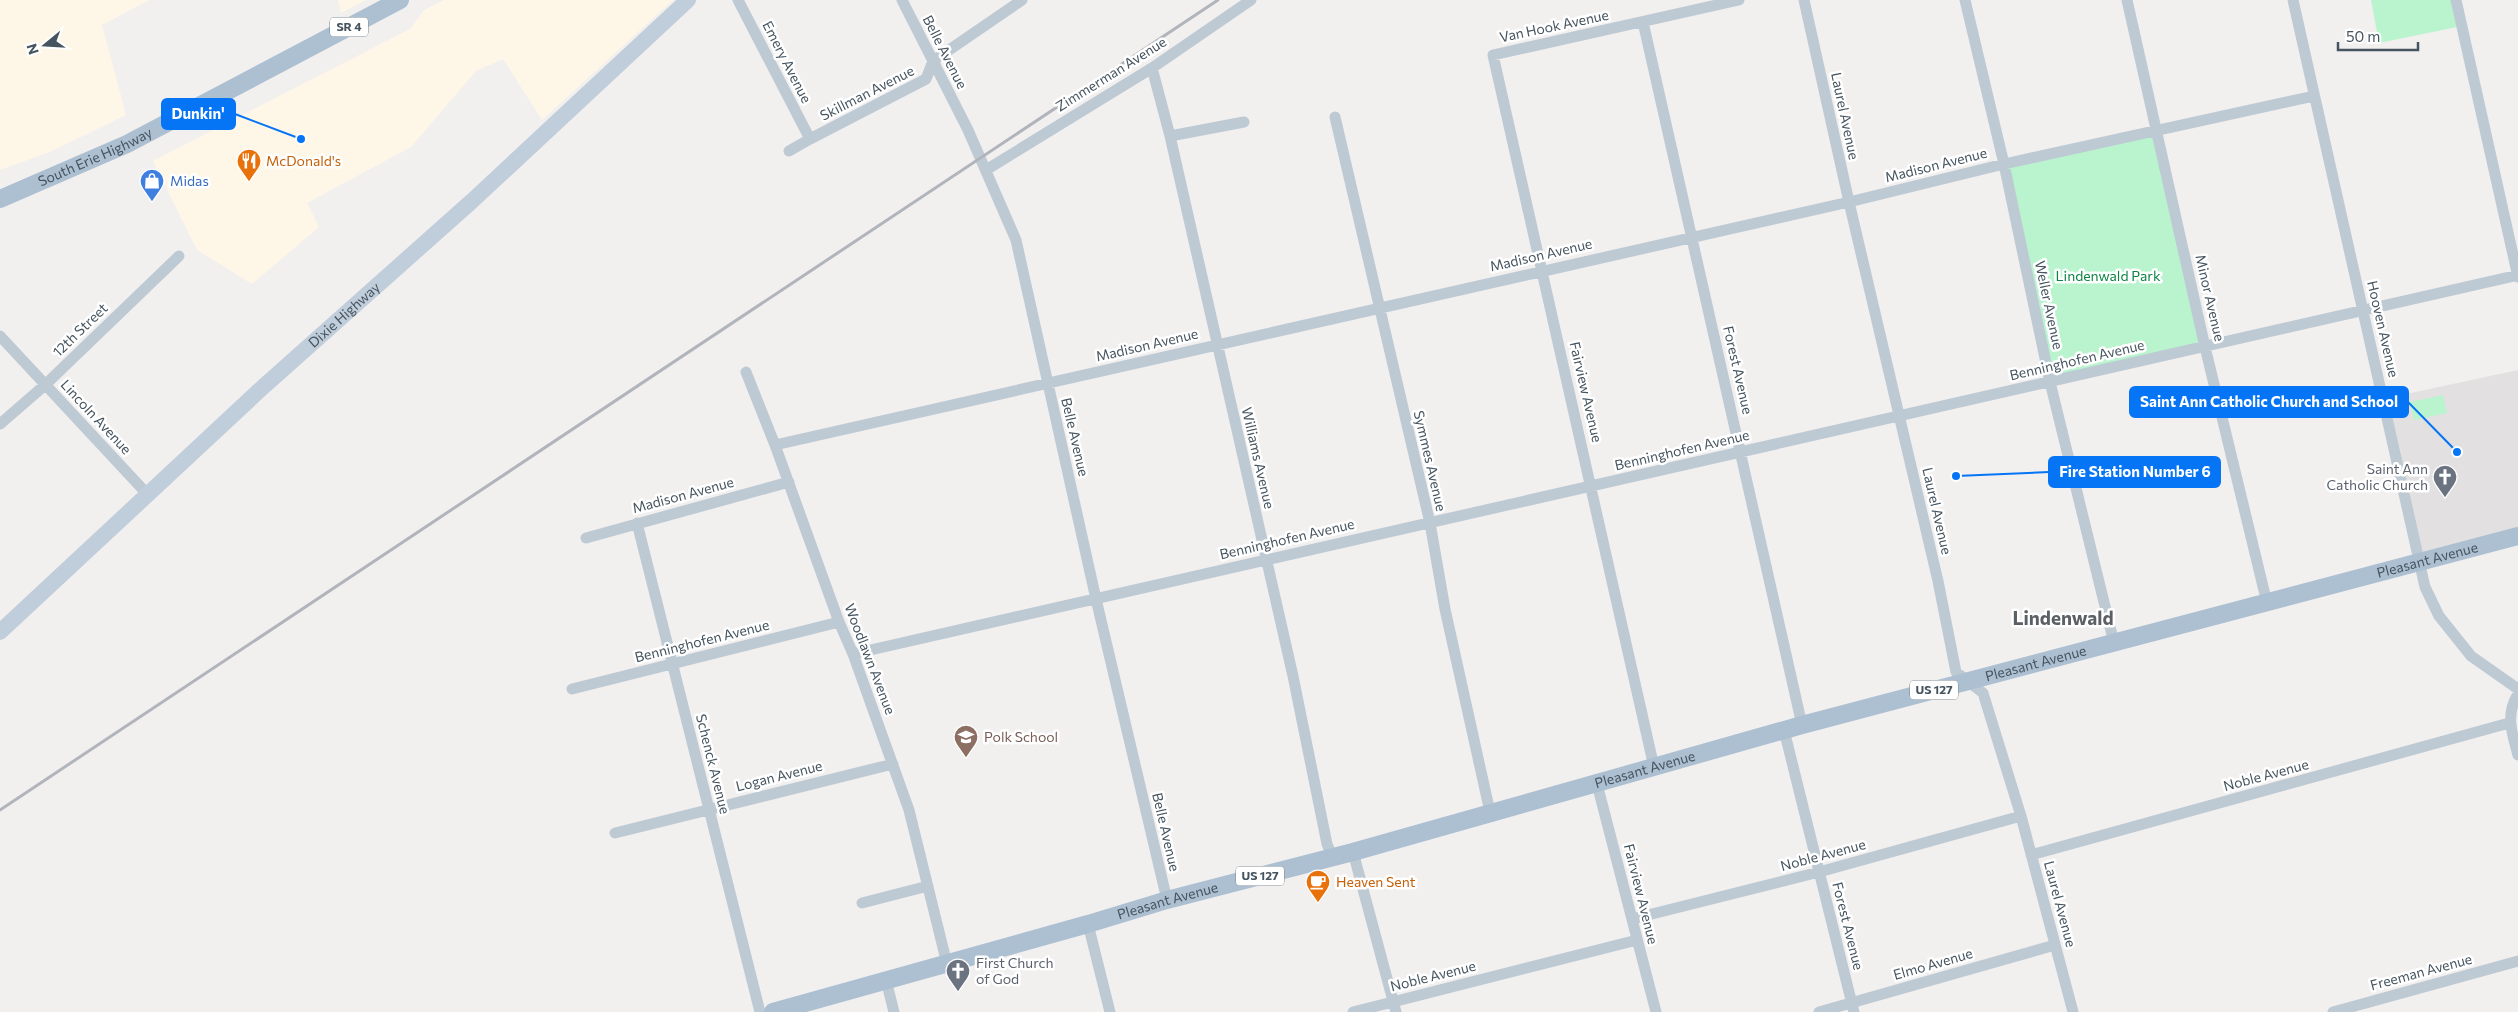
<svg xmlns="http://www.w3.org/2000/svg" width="2518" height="1012" font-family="Commissioner,sans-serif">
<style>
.commercial{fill:#fef7e7}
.education{fill:#e3e0e1}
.green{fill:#b9f4ce}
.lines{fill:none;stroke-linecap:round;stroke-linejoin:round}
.street{stroke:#becad3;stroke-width:11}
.secondary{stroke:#c0cdda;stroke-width:16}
.primary{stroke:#acc0d1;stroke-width:18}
.rail{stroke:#b1b5bb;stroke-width:3}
.labels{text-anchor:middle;stroke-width:5;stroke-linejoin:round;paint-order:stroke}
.shield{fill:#fff;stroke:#7d878f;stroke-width:1}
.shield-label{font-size:12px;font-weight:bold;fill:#45545f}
.street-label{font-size:14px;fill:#45545f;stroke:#fff}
.food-label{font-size:14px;fill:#c56008;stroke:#fff;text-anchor:start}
.shop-label{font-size:14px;fill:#366cbe;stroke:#fff;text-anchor:start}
.park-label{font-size:14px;fill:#0d8345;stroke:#fff}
.worship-label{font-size:14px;fill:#5b616d;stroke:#fff;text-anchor:end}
.education-label{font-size:14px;fill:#785e54;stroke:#fff;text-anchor:start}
.district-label{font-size:19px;font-weight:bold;fill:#5b6065;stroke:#fff}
.leader{fill:none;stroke:#0575f6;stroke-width:2}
.callout-dot{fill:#0575f6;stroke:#fff;stroke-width:2}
.callout{fill:#0575f6;stroke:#0575f6;stroke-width:2}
.callout-label{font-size:15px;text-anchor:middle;font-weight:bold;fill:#fff}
</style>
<rect width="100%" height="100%" fill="#f2efef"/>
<path class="commercial" d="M0 0H149L102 25 126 115 52 151 0 170Z
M338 0H366L341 13Z
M444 0H673L542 120 503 59 476 71 411 147 307 203 319 227 252 284 197 250 153 161 410 29 424 10Z"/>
<path class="education" d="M2518 370V536L2418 561 2383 399Z"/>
<path class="green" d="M2371 0H2456L2462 26 2379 43Z
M2157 130 2205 347 2050 382 2004 164Z
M2443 395 2447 413 2414 420 2410 402Z"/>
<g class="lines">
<path class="street" d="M738 0 810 139
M902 0 968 130 1016 240 1096 599 1167 900
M1804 0 1849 202 1938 581 1956 672 1983 693 2021 816 2073 1012
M1965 0 2004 164 2050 382 2114 643
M2127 0 2205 347 2267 603
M2293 0 2425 587 2439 616 2471 656 2518 689
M2456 0 2518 277
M1643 22 1802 725
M1152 68 1170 136 1293 676 1327 844 1332 856
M1335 117 1430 523 1445 609 1490 812
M1170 136 1244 122
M789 151 810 139 926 79 933 61 1022 0
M986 170 1152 68 1251 0
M0 336 149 496
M746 372 775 445 839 622 853 654 909 810 947 964
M0 424 45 385 179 256
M775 445 1849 202 2004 164 2314 96
M637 523 760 1012
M586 538 789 482
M853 654 2518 275
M572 689 839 622
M2518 694C2505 715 2512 733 2518 755
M1784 730 1854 1012
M1654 767 1493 55 1739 0
M1597 784 1656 1012
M615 833 893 764
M1353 852 1396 1012
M2031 855 2509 723
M862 903 928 886
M1632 919 1819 872 2021 816
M1088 924 1110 1012
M886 980 894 1012
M1353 1012 1637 940
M1819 1012 2055 945
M2333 1012 2518 961"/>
<path class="secondary" id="s1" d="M0 632 263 387 472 201 688 0"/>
<g class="primary">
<path id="s2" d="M0 199 127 144 400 0"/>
<path id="s3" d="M773 1012 1088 924 1167 900 1353 852 1802 725 2518 536"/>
</g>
<path class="rail" d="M0 810 1218 0"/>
</g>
<defs>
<symbol id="restaurant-pin" viewBox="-11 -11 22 30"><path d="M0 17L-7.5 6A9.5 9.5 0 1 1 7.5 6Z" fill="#e8710a" stroke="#fff"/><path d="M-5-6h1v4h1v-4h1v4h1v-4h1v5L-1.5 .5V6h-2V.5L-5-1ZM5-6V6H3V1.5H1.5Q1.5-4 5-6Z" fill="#fff"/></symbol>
<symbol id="shop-pin" viewBox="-11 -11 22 30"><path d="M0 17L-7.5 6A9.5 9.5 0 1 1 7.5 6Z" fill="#3f7fe0" stroke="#fff"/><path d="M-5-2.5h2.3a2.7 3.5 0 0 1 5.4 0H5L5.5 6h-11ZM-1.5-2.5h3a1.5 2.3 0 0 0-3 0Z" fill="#fff"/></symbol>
<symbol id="church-pin" viewBox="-11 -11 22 30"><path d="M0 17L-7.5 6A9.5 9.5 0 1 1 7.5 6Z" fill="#6b7280" stroke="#fff"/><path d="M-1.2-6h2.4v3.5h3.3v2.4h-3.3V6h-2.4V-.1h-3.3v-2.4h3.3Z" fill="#fff"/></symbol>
<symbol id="school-pin" viewBox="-11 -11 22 30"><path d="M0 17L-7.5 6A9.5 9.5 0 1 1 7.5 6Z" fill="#8d6e63" stroke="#fff"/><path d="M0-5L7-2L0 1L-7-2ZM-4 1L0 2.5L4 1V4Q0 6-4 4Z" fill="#fff"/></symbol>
<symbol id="cafe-pin" viewBox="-11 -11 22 30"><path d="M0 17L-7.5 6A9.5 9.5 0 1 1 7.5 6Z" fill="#e8710a" stroke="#fff"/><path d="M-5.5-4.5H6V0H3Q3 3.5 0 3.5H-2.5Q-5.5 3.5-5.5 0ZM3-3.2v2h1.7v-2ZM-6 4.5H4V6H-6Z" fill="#fff"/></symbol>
</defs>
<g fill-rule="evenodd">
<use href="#restaurant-pin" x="235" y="147" width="28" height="38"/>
<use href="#shop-pin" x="138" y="167" width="28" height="38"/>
<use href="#church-pin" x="2431" y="463" width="28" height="38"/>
<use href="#school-pin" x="952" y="723" width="28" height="38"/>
<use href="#cafe-pin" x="1304" y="868" width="28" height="38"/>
<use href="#church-pin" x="944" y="957" width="28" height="38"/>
</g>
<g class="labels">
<g class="shield">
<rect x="330" y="17.5" width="38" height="19" rx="4"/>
<rect x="1910" y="680.5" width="48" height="19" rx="4"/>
<rect x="1236" y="866.5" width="48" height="19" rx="4"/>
</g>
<g class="shield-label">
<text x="349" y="31">SR 4</text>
<text x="1934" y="694">US 127</text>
<text x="1260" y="880">US 127</text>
</g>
<g class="street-label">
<text transform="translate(1554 26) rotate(-12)" y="5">Van Hook Avenue</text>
<text transform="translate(945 52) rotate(63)" y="5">Belle Avenue</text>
<text transform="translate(787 62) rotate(63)" y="5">Emery Avenue</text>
<text transform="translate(1111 74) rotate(-32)" y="5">Zimmerman Avenue</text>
<text transform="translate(867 93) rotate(-27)" y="5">Skillman Avenue</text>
<text transform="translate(1845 116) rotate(78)" y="5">Laurel Avenue</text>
<text dy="5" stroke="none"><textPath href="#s2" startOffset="104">South Erie Highway</textPath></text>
<text transform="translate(1936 165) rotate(-14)" y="5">Madison Avenue</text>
<text transform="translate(1541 255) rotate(-13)" y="5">Madison Avenue</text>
<text transform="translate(2210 298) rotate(77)" y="5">Minor Avenue</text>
<text transform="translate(2049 305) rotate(78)" y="5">Weller Avenue</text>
<text dy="5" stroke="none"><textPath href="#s1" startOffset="468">Dixie Highway</textPath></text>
<text transform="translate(2383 329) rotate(77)" y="5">Hooven Avenue</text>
<text transform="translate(80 330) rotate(-44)" y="5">12th Street</text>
<text transform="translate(1147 345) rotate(-13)" y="5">Madison Avenue</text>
<text transform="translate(2077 360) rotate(-13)" y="5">Benninghofen Avenue</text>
<text transform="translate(1738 370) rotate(77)" y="5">Forest Avenue</text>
<text transform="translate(1586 392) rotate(77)" y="5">Fairview Avenue</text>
<text transform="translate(96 417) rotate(47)" y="5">Lincoln Avenue</text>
<text transform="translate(1075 437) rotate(77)" y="5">Belle Avenue</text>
<text transform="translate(1682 450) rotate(-13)" y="5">Benninghofen Avenue</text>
<text transform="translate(1258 458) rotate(77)" y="5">Williams Avenue</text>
<text transform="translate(1430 461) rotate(77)" y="5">Symmes Avenue</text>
<text transform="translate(683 495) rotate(-15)" y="5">Madison Avenue</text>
<text transform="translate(1937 511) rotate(77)" y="5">Laurel Avenue</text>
<text transform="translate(1287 539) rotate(-13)" y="5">Benninghofen Avenue</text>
<text dy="5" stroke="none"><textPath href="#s3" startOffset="1715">Pleasant Avenue</textPath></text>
<text transform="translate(702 641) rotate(-14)" y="5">Benninghofen Avenue</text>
<text transform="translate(870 659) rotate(69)" y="5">Woodlawn Avenue</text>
<text dy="5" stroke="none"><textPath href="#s3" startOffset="1310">Pleasant Avenue</textPath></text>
<text transform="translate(713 764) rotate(76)" y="5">Schenck Avenue</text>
<text dy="5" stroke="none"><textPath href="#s3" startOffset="905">Pleasant Avenue</textPath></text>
<text transform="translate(2266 775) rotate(-15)" y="5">Noble Avenue</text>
<text transform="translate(779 776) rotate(-14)" y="5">Logan Avenue</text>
<text transform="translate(1166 832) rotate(77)" y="5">Belle Avenue</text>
<text transform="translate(1823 855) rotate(-15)" y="5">Noble Avenue</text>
<text transform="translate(1641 894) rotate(76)" y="5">Fairview Avenue</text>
<text dy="5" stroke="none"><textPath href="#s3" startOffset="410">Pleasant Avenue</textPath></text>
<text transform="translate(2060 904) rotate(75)" y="5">Laurel Avenue</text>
<text transform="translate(1848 926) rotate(76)" y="5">Forest Avenue</text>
<text transform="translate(1933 964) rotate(-16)" y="5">Elmo Avenue</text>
<text transform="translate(2421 972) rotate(-15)" y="5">Freeman Avenue</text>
<text transform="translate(1433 976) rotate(-14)" y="5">Noble Avenue</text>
</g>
<g class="food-label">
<text x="266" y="166">McDonald's</text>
<text x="1336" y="887">Heaven Sent</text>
</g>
<g class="shop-label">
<text x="170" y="186">Midas</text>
</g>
<g class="park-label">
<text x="2108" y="281">Lindenwald Park</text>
</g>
<g class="worship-label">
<text x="2428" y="474">Saint Ann<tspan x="2428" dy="16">Catholic Church</tspan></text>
<text x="976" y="968" text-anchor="start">First Church<tspan x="976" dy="16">of God</tspan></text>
</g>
<g class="education-label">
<text x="984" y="742">Polk School</text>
</g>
<g class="district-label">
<text x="2063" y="625">Lindenwald</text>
</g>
</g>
<path class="leader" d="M301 139L235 114M2457 452L2408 402M1956 476L2049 472"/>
<g class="callout-dot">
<circle cx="301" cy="139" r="5"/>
<circle cx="2457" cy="452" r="5"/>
<circle cx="1956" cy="476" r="5"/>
</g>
<g class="callout">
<rect x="162" y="99" width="73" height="30" rx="5"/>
<rect x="2130" y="387" width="278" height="30" rx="5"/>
<rect x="2049" y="457" width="171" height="30" rx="5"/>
</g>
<g class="callout-label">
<text x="198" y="119">Dunkin'</text>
<text x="2269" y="407">Saint Ann Catholic Church and School</text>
<text x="2135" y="477">Fire Station Number 6</text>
</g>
<g transform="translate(45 45) rotate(252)" stroke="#ffffff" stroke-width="4" paint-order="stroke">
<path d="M0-4L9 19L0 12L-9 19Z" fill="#45545f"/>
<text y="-8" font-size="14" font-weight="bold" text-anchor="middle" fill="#45545f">N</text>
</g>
<path d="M2338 42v8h80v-8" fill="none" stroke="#45545f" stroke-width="2.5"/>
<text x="2346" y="42" font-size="15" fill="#45545f" stroke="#ffffff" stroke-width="4" paint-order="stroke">50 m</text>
</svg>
